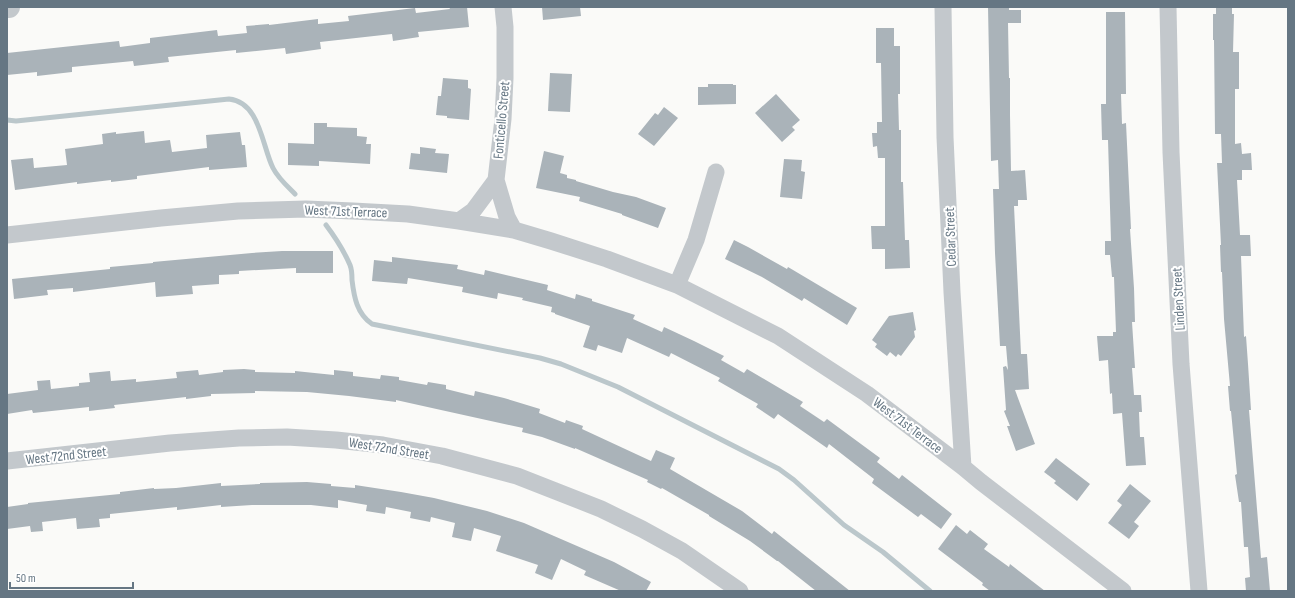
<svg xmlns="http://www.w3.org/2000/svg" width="1295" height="598" font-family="'Sofia Sans Condensed',sans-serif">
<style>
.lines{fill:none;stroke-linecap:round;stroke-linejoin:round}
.stream{stroke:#bbc7cb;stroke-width:5}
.building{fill:#aab3b9}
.minor{stroke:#c3c8cc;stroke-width:17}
.tertiary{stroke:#c3c8cc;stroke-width:22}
.labels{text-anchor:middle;stroke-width:4;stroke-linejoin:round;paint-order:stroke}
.street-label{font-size:14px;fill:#657683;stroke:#fff}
</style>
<rect width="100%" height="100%" fill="#fafaf8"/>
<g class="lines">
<path class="stream" d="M7 120 16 121 229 99C260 102 262 146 273 168 278 178 287 186 295 194
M326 225C335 237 344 251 350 265 352 270 352 275 352 280 354 297 357 314 372 324L540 358 561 364 618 387 779 469 794 480 844 525 883 552 930 591"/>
</g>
<path class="building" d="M449 7H467L469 27 418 32 419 37 393 41 392 34 320 42 321 49 286 54 285 48 236 53V50L168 57 169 62 134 66 133 61 72 67V72L37 76V72L7 75V53L119 41 120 47 150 43V38L217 30 218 36 247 33 246 26 269 24V25L318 19V24L349 21 348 16 415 8 416 13 450 9Z
M542 7H580L581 16 543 20Z
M988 7H1009V10H1021V23H1008L1009 78H1010V115L1011 171 1025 170 1027 200H1018V206H1014L1021 354H1027L1029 389 1015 390 1035 444 1016 451 1007 426H1010L1004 411 1006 410 1003 367 1006 366 1008 370 1006 346H1000L995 253 993 189H999L998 160 991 161Z
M1216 7H1232V14H1234L1233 52H1239V89H1235V144L1241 143 1242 154 1251 153 1252 170H1242V180H1237L1240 235H1250L1251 256H1241L1244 337 1246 336 1248 364 1251 410H1249L1261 558 1267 557 1270 591H1246L1245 578 1250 577 1248 547H1244L1241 502H1239L1235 475 1237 474 1231 411H1230L1228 386H1230L1224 319 1222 272H1221L1220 245H1221L1217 163H1222L1221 134H1215L1214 40H1213V14H1216Z
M1106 12H1125L1126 94H1121L1122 124 1126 123 1131 229H1130L1134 288 1135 322H1132L1135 368H1132L1134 395H1141L1142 412H1139L1140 437H1144L1146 465 1126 466 1122 413 1113 414 1112 393 1110 394 1108 360 1099 361 1097 336H1113V332H1116L1114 277H1112L1110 255H1105V241H1111L1108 140H1102L1101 104H1106Z
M876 28H894V46H900V94H898L899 130H901V182H903L905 240H909L910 268 885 269V249H872L871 226H885V158H878L877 146 873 147 872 133H877V122H882L881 63H876Z
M550 73 572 74 570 112 548 111Z
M443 78 468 80V88L471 89 469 120 447 118V116L436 115 438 96H441Z
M708 84H733V85H736V104L698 105V87H708Z
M776 94 800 120 792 127 795 130 782 142 755 113Z
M664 107 678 118 654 146 638 134 655 113 658 115Z
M314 123H327V127L357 128V136L367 137 366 144H371L370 164 319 161V166L288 165V143L314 144Z
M144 131 145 143 170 140 172 152 207 148 206 135 240 132 242 145H245L247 167 209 170V167L137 176V179L111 182V180L77 184V182L15 190 11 160 33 158 34 168 67 165 65 149 103 144 102 134 116 132V134Z
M420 147 436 149 435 153 449 154 447 173 409 169 411 153 420 154Z
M544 151 564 156 560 173 567 175V178L576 180V181L613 192 636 197 666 208 658 228 622 215V214L579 201 580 197 536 188Z
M784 159 802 160 801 171 805 172 802 199 780 197Z
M734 240 748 247 787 269 788 267 857 308 847 325 804 298 802 301 762 277 725 259Z
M282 251H333V273H296V268L239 271V274L219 275V284L192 286 193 294 156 297 155 282 73 292V288L47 290 48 295 14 299 12 279 110 269V267L153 263V262L252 253Z
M392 257 458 265 457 269 484 275 485 270 548 285 547 290 575 299 576 294 592 299V301L635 315 633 319 662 332 664 327 694 341 724 356 721 360 744 373 747 369 803 402 800 406 824 422 827 419 880 458 877 462 899 479 902 475 952 514 941 529 921 514 918 517 872 483 874 479 829 444 827 448 778 414 774 419 756 407 758 404 718 381 720 378 671 353 669 357 627 338 622 353 598 345 596 351 583 347 590 326 555 314V313L551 312 552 307 522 300 523 298 498 293 497 299 462 292 463 287 408 278 407 284 372 281 374 260 392 262Z
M913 312 916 330 914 331 915 337 901 356 898 354 896 357 890 352 887 356 875 347 877 344 872 340 889 316Z
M244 369 255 370V372L295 373V371L334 375V370L353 372V376L380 379 381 375 399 377V380L427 385 428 382 446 385V389L474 396 475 391 504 398 540 409 539 413 565 423 566 420 583 426 582 429 651 461 656 450 675 458 670 469 742 511 772 534 774 531 850 591H816L778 561H777L750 541 709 516V515L662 488 661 489 647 482 648 480 575 448V449L542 437 522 432 523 428 441 410 396 400V402L349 396 307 392 255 391V393L211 394V396L186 399V397L114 405 115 408 89 411V407L33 413 32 410 7 414V394L38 390 37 381 50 380 51 389 79 386V383L90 382 89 373 110 371 111 381 136 379V382L177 378 176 372 198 370 199 375 223 372V370Z
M1056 458 1090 484 1077 501 1054 483 1056 481 1044 472Z
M307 482 331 484V486L355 488V485L401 492 434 498 487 511 524 523 614 562 651 582 646 591H621L584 575 586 571 561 559 552 580 535 573 538 565 496 551 501 536 474 528 471 541 452 537 455 523 431 517 430 522 410 518 411 512 386 507 385 514 366 511 367 505 338 500V508L311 505H252L221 507V505L177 510V507L110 514V518L99 519 100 527 77 529 76 518 42 522 43 531 31 532 30 526 7 529V507L28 504V503L120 494V492L154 488V489L176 488 221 483V486L260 484V483Z
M1130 484 1151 501 1134 522 1139 526 1129 539 1108 523 1122 505 1117 501Z
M956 525 967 534 970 530 988 544 984 549 1009 567 1010 564 1045 591H990L982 585 983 583 938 549Z"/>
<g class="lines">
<path class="minor" d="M503 7 505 27V78L503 119 496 180 507 217 514 230
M943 7 945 137 952 292 963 467
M1168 7 1171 152 1181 364 1199 591
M459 221 473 211 496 180
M7 235 161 218 238 211 306 209 353 211 408 214 459 221 514 230 551 241 607 259 677 285 778 336 867 394 963 467 981 482 1123 591
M677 285 696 240 716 172
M7 461 170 443 239 438 287 437 336 440 383 445 442 456 517 476 601 509 642 529 682 551 740 591"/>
<path class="tertiary" d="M7 7H9"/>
</g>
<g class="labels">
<g class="street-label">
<text transform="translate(501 120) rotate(-85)" y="5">Fonticello Street</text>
<text transform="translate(346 211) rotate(2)" y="5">West 71st Terrace</text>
<text transform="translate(950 237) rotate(-92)" y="5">Cedar Street</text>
<text transform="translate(1178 299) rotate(-93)" y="5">Linden Street</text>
<text transform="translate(908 425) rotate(37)" y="5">West 71st Terrace</text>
<text transform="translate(389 448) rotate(9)" y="5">West 72nd Street</text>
<text transform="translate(66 455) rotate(-6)" y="5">West 72nd Street</text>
</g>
</g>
<rect width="1295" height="598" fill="none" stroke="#657683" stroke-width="16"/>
<path d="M10 582v6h123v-6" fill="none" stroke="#657683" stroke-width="2"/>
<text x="16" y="582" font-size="12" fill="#657683" stroke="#ffffff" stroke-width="3" paint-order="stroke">50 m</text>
</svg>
